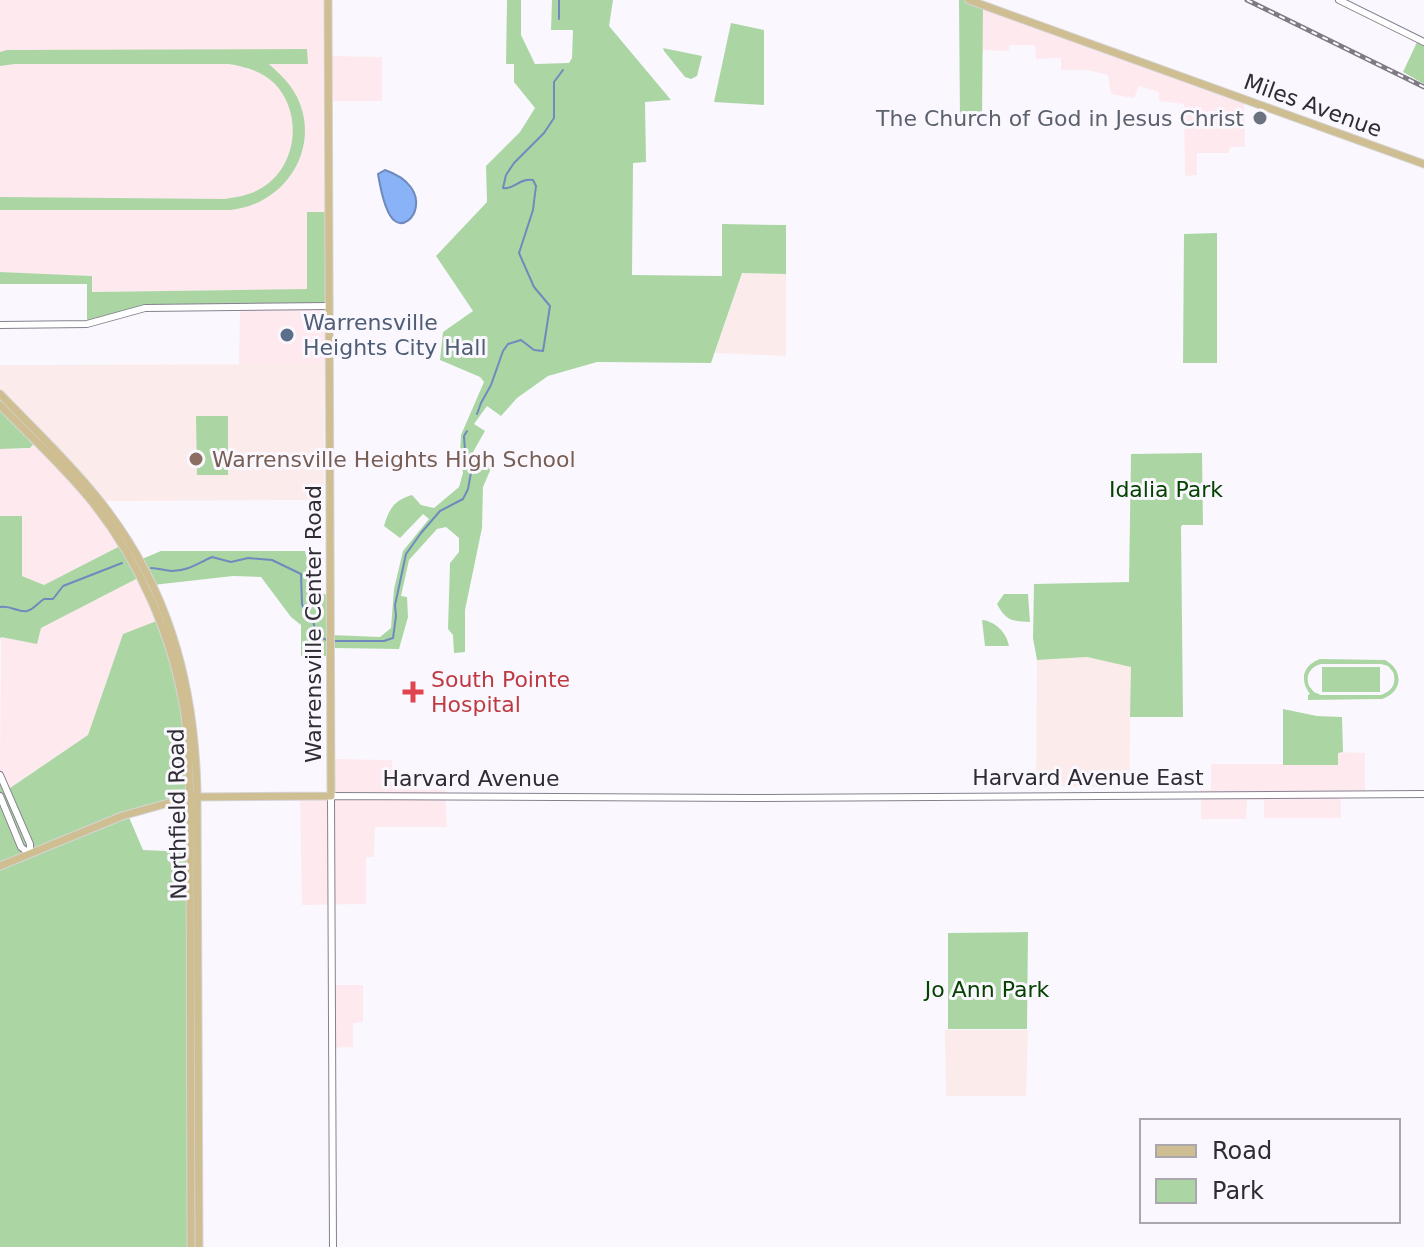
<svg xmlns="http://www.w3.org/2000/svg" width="1424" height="1247" font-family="'DejaVu Sans',sans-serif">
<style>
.commercial{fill:#fee9ee}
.education{fill:#fbebea}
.green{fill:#abd6a4;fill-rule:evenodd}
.water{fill:#8ab2f6;stroke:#6f8abc;stroke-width:2}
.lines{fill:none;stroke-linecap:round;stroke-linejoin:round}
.stream{stroke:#6f8abc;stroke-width:2}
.secondary-casing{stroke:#86818f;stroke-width:8}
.primary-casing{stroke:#d5d5d6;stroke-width:9}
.secondary{stroke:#fff;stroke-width:6}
.primary{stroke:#cfbe92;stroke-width:7}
.rail-casing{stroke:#7e7c82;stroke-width:5}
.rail{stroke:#faf8fe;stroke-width:2;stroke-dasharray:6;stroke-linecap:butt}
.worship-dot{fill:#6b7280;stroke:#faf8fe;stroke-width:3}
.service-dot{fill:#5c6f8a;stroke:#faf8fe;stroke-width:3}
.education-dot{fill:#8d6e63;stroke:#faf8fe;stroke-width:3}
.health-dot{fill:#e0444e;stroke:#faf8fe;stroke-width:3}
.labels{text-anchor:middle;stroke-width:6;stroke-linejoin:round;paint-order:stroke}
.street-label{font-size:22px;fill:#2f2d33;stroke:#faf8fe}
.worship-label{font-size:22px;fill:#5b616d;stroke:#faf8fe;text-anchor:end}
.service-label{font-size:22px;fill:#4e5e75;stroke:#faf8fe;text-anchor:start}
.education-label{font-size:22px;fill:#785e54;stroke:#faf8fe;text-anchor:start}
.park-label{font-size:22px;fill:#064200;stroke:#faf8fe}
.health-label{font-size:22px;fill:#be3a42;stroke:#faf8fe;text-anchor:start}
</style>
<rect width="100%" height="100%" fill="#faf8fe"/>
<path class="commercial" d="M0 0H328V56L382 57V101H329V289L92 292 91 276 0 272Z
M983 5 1244 99 1245 147H1230L1229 153H1197V175L1185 176 1184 104 1159 101V92L1139 86 1134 98 1111 94 1108 75 1087 70H1061V58L1036 59 1035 45H1010L1009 51 982 50Z
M329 306V364H239L240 307Z
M36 441 67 473 122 545 44 585 22 576V516H0V449H24L30 448Z
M140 577 159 620 123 634 88 735 6 790 0 775 1 637 41 628Z
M1338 752 1365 753V797H1341V818H1264V800H1247L1246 819H1201V790H1211V764H1338Z
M332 759 392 760 393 789 445 790 447 827H375L374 857H366V904L302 905 300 796 331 795Z
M331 985H363V1022L353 1023V1047L331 1048Z"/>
<path class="education" d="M742 273 786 274V356L715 353Z
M325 364 324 500 107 501 105 503 49 439 0 390V365Z
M1087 657 1131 667 1129 788 1036 786 1037 660Z
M945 1030H1028L1026 1096H946Z"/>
<path class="green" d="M507 0H521V35L535 64 569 63 572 58 573 30H551L552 0H613L609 26 671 100 645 102 646 162 633 163 632 275 722 276V224L786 225V274L742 273 711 363 597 362 548 376 517 398 501 416 487 406 474 424 485 431 472 454 492 466 483 487 482 528 465 610V652L454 653 453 635 448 629 450 563 459 552V538L446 527 437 529 409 560 401 596 407 597 408 617 399 649 332 648 331 656H301V625L291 617 261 577 233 576 153 585 142 559 161 551H305L315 590 331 597V635L380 637 391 628 394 589 403 551 429 519 423 514 400 538 384 526C389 509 394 500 412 495L421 505 434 508 459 487 463 473 460 454 461 435 484 382 480 377 440 360 443 332 473 311 436 256 487 202 486 166 520 132 535 108 514 82V64H506Z
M959 0H969L983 5 982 123H960Z
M731 23 764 30V105L714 102Z
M1418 40 1424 42V84L1403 72Z
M663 48 702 56 697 76 691 79 685 77 664 51Z
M307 49 308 64H269C280 74 290 83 297 97 322 148 285 205 230 210H0V197L225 199C236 197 246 196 256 191 296 172 305 116 275 84 262 71 246 67 229 64H15L0 66V52L7 50Z
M307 212H329V306L145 308 87 324V284H0V272L92 276V292L307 289Z
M1217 233V363H1183L1184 234Z
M0 405 36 441 30 448 0 449Z
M196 416H228V475H197Z
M1202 453 1203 525H1182L1181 527 1183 717H1130L1131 667 1087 657 1037 660 1033 638 1034 584 1129 582 1131 454Z
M0 516H22V576L44 585 122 545 140 577 41 628 37 644 1 637 0 639Z
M1004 594H1028L1030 622C1012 621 1006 621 997 604Z
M159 620 181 696 190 797 128 815 143 850 190 852 192 912 194 911 195 1009H193L189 1247H0V775L7 790 88 735 123 634Z
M982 620C995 621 1007 633 1009 646H985Z
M1320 659 1385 660C1404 670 1403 692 1382 699L1308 700V695L1310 694C1299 680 1303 665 1320 659ZM1321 664H1381L1388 666 1393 672C1397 683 1392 691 1381 695H1321L1314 692 1309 686C1305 676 1310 667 1321 664Z
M1322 667H1380V692H1322Z
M1283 709 1317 716 1342 717 1343 752 1338 753V765H1283Z
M1028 932 1027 1029H948V933Z"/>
<path class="water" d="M385 170C437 188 412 233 395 221 385 214 380 186 378 174Z"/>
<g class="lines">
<path class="stream" d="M559 19V0
M477 414 481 403 491 385 503 351 508 344 521 340 534 350 543 351 550 306 534 287 519 253 533 210 536 186 533 180C519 178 514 190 503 188L506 175 514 163 544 133 554 118V82L563 70
M151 568C159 568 165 571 172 571 188 571 198 563 212 557L231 562 248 558 272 560 301 574 302 604 305 611 312 617 317 636 327 640
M0 607C11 605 19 613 27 611 33 610 39 602 44 599H53L63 586 122 563
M333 641H384L393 638 396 616 395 605 406 554 421 533 440 511 463 499 468 489 472 467 465 451 464 436 467 431"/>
<defs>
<path id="secondary" d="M1339 0 1424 42
M0 325 87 324 145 308 329 306
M0 775 30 844V854
M0 796 21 847 30 854
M333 1247 331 796 751 798 1424 794"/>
<path id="primary" d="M969 0 1424 164
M0 394C33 428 67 460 96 496 167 583 194 679 197 789L199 1247
M0 405C30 436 62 465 89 498 139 559 173 637 185 715 189 745 189 776 190 806L191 1247
M0 866 122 816 190 797 331 796 328 0"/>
</defs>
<use href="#secondary" class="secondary-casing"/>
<use href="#primary" class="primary-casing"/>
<use href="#secondary" class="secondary"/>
<use href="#primary" class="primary"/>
<defs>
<path id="rail" d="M1247 0 1424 87"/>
</defs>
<use href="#rail" class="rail-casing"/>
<use href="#rail" class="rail"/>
</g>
<circle class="worship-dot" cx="1260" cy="118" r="8"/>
<circle class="service-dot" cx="287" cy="335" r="8"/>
<circle class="education-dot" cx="196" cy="459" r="8"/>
<path class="health-dot" d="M409 680h8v8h8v8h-8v8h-8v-8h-8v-8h8z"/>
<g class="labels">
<g class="street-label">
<text transform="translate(1313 105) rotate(20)" y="8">Miles Avenue</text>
<text transform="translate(313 624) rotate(-90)" y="8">Warrensville Center Road</text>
<text x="1088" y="785">Harvard Avenue East</text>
<text x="471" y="786">Harvard Avenue</text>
<text transform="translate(177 814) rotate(-91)" y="8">Northfield Road</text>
</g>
<g class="worship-label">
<text x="1244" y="126">The Church of God in Jesus Christ</text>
</g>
<g class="service-label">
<text x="303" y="330">Warrensville<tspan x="303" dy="25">Heights City Hall</tspan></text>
</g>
<g class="education-label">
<text x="212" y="467">Warrensville Heights High School</text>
</g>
<g class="park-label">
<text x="1166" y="497">Idalia Park</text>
<text x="987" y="997">Jo Ann Park</text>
</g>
<g class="health-label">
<text x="431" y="687">South Pointe<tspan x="431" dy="25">Hospital</tspan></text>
</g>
</g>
<rect x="1140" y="1119" width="260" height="104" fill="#faf8fe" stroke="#a9a7ad" stroke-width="2"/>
<rect x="1156" y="1145" width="40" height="12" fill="#cfbe92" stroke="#a9a7ad" stroke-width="2"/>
<text x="1212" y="1159" font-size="24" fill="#2f2d33">Road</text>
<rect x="1156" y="1179" width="40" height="24" fill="#abd6a4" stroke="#a9a7ad" stroke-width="2"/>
<text x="1212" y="1199" font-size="24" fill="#2f2d33">Park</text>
</svg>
